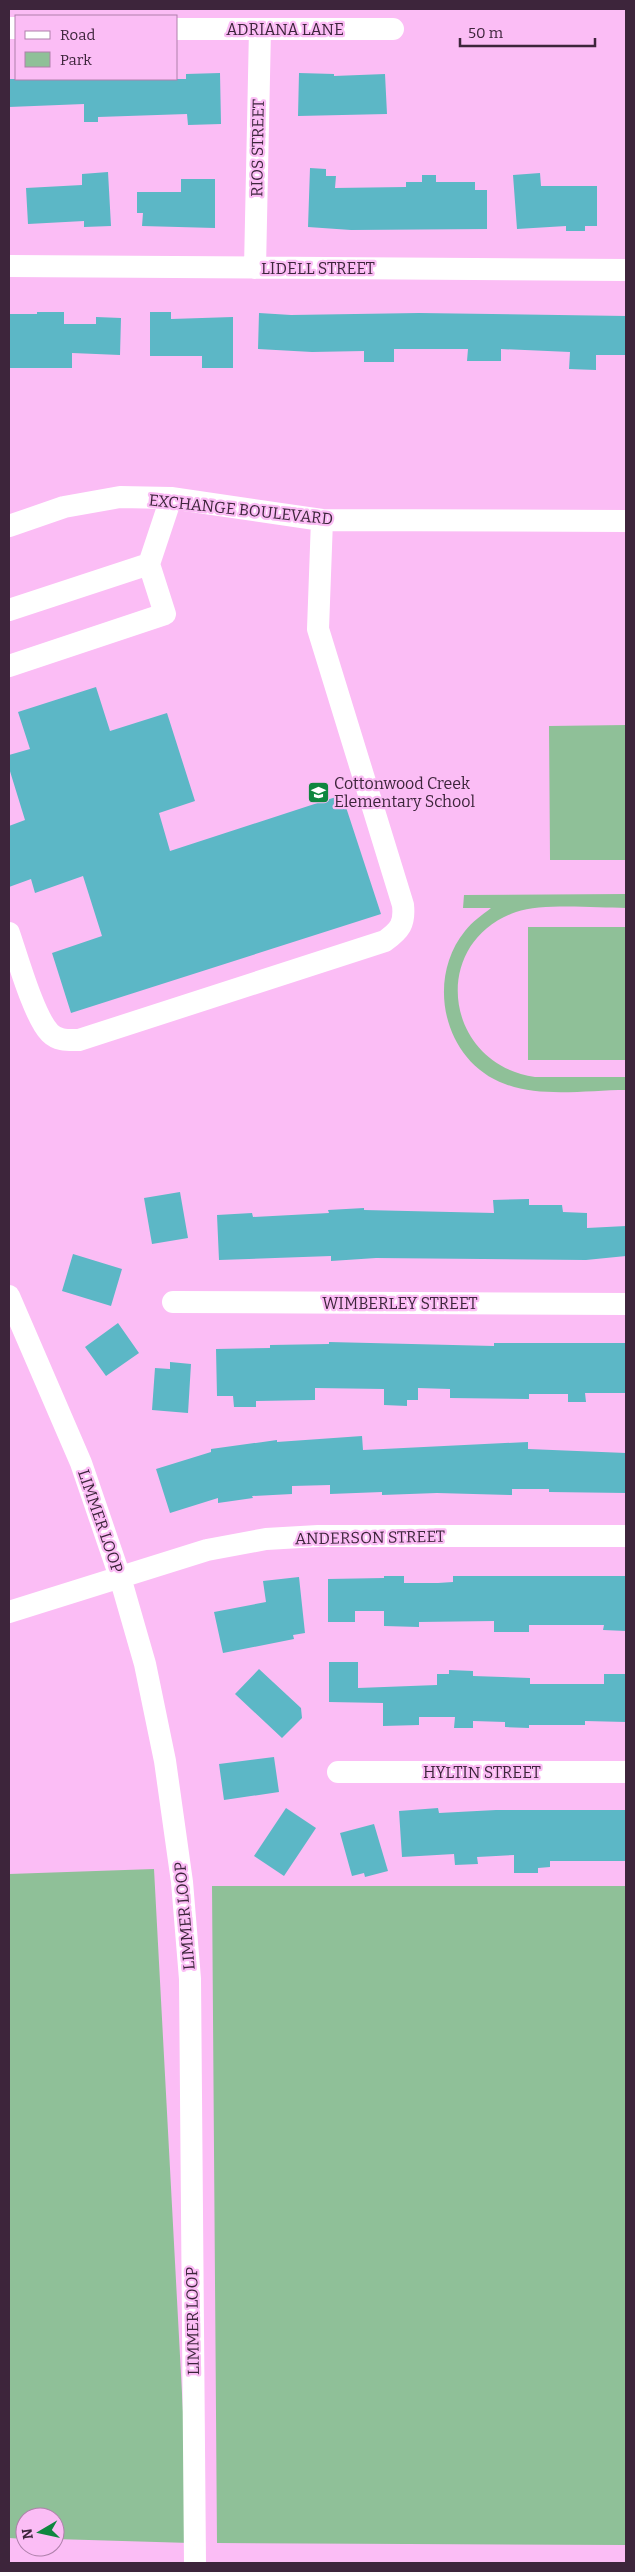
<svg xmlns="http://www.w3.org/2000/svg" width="635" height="2572" font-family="Bitter,serif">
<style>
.green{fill:#8fc098}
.building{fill:#5cb7c6}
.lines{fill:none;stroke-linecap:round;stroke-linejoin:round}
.minor{stroke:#fff;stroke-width:22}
.labels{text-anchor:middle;stroke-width:4.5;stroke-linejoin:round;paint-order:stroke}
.street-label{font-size:16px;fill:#3d253b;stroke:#fbbdf5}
.poi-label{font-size:16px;fill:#3d253b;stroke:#fbbdf5;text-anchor:start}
</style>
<rect width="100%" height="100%" fill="#fbbdf5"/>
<path class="green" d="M626 725V860H550L549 726Z
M626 894V908C596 908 543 903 516 912 428 943 444 1064 535 1077H626V1090C588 1090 541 1098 505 1084 444 1062 425 980 465 931 472 922 482 915 491 908H463L464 895Z
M528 927H626V1060H528Z
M154 1869 190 2543 55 2539V2517H25V2539L9 2538V1874Z
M212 1886H626V2545L217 2543Z"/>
<path class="building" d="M220 73 221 124 188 125 187 114 98 117V122H84V104L9 107V79H186V74Z
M299 73 334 74V76L385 74 387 114 298 116Z
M310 168 326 169V176H336L335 188 406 187V182H422V175H436V182H475V190H487V229L351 230 308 227Z
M108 172 111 226 84 227V221L28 224 26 188 82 185V174Z
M540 173 541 186H597V226H585V231H566V226L517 229 513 175Z
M181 179H215V228L142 226 143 213H137V192H181Z
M37 312H64V324H96V317L121 318 120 355 72 353V368H9V314H37Z
M150 312H171V319L233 317V368H202V356H150Z
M259 313 291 315 419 313 626 316V355H596V370L569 369 570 352 501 349V361H467L468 349H394V362H364V351L312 352 258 349Z
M96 687 110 731 167 713 195 801 159 813 170 851 342 795 381 914 71 1013 52 953 102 936 83 876 35 893 31 879 9 887V826L25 820 9 768V755L30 749 18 712Z
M180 1192 188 1238 152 1244 144 1198Z
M529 1199V1205H562L563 1212 587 1213V1228L626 1226V1256L586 1260 376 1258 331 1261V1256L219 1260 217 1215 252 1213 253 1217 329 1213 328 1210 364 1208V1210L494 1213 493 1200Z
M73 1254 122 1269 111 1306 62 1291Z
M118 1323 139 1353 106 1376 85 1347Z
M329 1342 494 1346V1343H626V1393H585L586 1402H568V1394H529V1399L450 1398V1389L418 1388V1400H407V1406L384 1405V1389L315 1388V1400L256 1401V1407H234L233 1396H217L216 1349 270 1348V1345L329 1344Z
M170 1362 191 1364 188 1413 152 1410 155 1368 170 1369Z
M362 1436 363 1450 528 1442V1449L626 1453V1493L549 1492V1489H512V1495L437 1493 382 1495V1492L330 1494V1485L292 1486V1494L252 1496 253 1498 218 1503V1498L170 1513 156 1469 211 1452V1449L277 1440V1442Z
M384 1576H404V1583H438L453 1582V1576H626V1631L603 1630 604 1625H529V1632H494V1621L419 1622V1627L384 1626V1611H355V1622H328V1579L384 1578Z
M299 1577 305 1633 293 1635 294 1639 223 1653 214 1612 266 1602 263 1581Z
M329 1662H358V1688L437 1685V1674H449V1670L473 1671V1676L530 1678V1684H604V1674H626V1722L585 1721V1725H529V1728L505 1727V1722L473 1721V1728H454L455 1717H419V1725L383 1726V1703L329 1702Z
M259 1669 301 1708 302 1718 282 1738 235 1694Z
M274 1757 279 1792 224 1800 219 1764Z
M286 1808 316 1828 284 1876 254 1856Z
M438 1808 439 1813 496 1810H626V1861H550V1867L538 1868V1873H514V1855L477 1857 478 1864 455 1865 454 1854 402 1857 399 1811Z
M374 1824 388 1871 365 1877 364 1873 352 1876 340 1833Z"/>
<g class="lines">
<path class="minor" d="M9 28H16
M176 29H393
M9 266 626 270
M255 268 260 29
M9 526 64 507 120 497 171 498 322 520 626 521
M9 610 149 564
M9 666 165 614 149 564 171 498
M9 933C17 956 34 1017 50 1033 58 1041 68 1040 79 1040L385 941C400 930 405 924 403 905L318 629 322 520
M9 1296 81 1463 120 1577 145 1664 165 1761 182 1882 190 1979 195 2563
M173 1302 626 1304
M9 1612 207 1550 266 1539 318 1536H626
M338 1772H626"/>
</g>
<defs>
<symbol id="school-square" viewBox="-11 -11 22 22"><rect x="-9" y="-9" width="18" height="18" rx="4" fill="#0f863f" stroke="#fbbdf5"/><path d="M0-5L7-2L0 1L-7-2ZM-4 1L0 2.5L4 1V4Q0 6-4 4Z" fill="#fff"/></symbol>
</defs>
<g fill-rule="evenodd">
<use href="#school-square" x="306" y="780" width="25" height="25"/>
</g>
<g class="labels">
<g class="street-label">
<text x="285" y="35">ADRIANA LANE</text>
<text transform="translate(257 148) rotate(-89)" y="6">RIOS STREET</text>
<text x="318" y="274">LIDELL STREET</text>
<text transform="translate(241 509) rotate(6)" y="6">EXCHANGE BOULEVARD</text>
<text x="400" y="1309">WIMBERLEY STREET</text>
<text transform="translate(101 1521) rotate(71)" y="6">LIMMER LOOP</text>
<text transform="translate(370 1537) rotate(-1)" y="6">ANDERSON STREET</text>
<text x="482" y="1778">HYLTIN STREET</text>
<text transform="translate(184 1916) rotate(-95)" y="6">LIMMER LOOP</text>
<text transform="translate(192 2321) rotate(-91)" y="6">LIMMER LOOP</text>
</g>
<g class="poi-label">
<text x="334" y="789">Cottonwood Creek<tspan x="334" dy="18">Elementary School</tspan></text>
</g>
</g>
<rect width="635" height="2572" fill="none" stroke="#3d253b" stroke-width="20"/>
<rect x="15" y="15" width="162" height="65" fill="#fbbdf5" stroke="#af80ab"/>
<rect x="25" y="31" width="25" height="8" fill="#ffffff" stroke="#af80ab"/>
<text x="60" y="40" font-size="15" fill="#3d253b">Road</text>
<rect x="25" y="52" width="25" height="15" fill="#8fc098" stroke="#af80ab"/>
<text x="60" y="65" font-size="15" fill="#3d253b">Park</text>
<g transform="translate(40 2532) rotate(261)"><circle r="24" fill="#fbbdf5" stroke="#af80ab"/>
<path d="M0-4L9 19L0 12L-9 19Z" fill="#0f863f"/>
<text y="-8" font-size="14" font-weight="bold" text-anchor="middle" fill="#3d253b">N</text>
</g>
<path d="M460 38v8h135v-8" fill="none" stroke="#3d253b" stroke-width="2.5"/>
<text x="468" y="38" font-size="15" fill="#3d253b" stroke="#fbbdf5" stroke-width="4" paint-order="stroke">50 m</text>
</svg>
